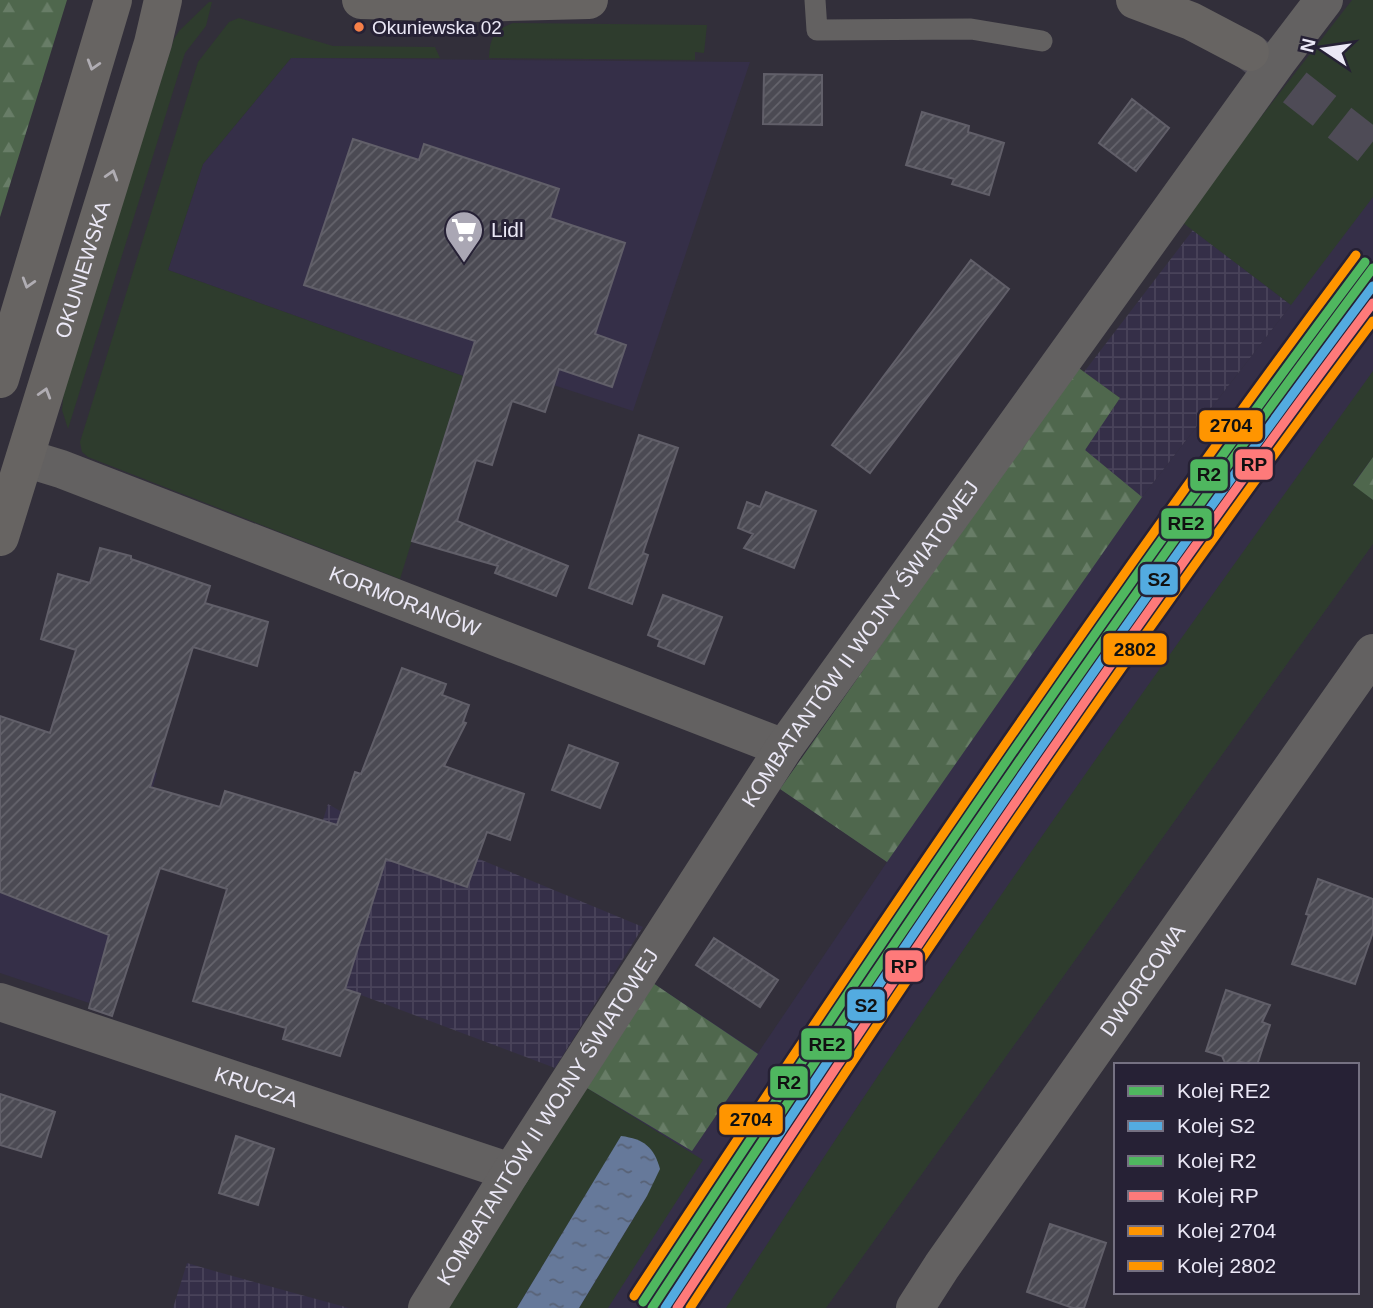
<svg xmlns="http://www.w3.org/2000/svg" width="1373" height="1308" font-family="Arial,sans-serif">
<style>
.built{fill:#352f48}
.industrial{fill:url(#industrial-grid)}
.grass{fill:#2e3c2d}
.forest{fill:url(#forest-firs)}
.water{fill:url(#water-ripples)}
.building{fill:url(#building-hatch);stroke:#615f69;stroke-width:2}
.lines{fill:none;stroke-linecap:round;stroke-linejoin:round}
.secondary-tunnel{stroke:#4e4b56;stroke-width:38;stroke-dasharray:38 19;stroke-linecap:butt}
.lane{stroke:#636161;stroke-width:21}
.street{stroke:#636161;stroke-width:38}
.secondary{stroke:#676462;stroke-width:38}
.rail-1-casing{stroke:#262135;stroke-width:14}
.rail-2-casing{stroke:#262135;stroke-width:14}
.rail-3-casing{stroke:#262135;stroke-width:14}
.rail-4-casing{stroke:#262135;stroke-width:14}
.rail-5-casing{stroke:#262135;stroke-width:14}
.rail-6-casing{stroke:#262135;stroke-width:14}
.rail-1{stroke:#4fb75f;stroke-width:9}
.rail-2{stroke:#53abe0;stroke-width:9}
.rail-3{stroke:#4fb75f;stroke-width:9}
.rail-4{stroke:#fe7a7a;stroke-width:9}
.rail-5{stroke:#ff9500;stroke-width:9}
.rail-6{stroke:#ff9500;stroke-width:9}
.oneway{stroke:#b0adb3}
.bus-dot{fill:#f78048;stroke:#262135;stroke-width:2.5}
.labels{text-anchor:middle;stroke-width:6;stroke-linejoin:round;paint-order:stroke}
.bus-label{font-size:19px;fill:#ebe8f6;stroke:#262135;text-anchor:start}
.poi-label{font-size:21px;fill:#ebe8f6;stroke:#262135;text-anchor:start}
.street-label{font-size:21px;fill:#ebe8f6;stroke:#262135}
.line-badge{stroke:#262135;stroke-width:2.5}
.pale-badge-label{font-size:19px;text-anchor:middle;font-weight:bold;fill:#111}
</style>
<defs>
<pattern id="industrial-grid" width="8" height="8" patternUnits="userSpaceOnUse" patternTransform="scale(1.75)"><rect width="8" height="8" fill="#352f48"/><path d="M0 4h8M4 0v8" fill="none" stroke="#49435a"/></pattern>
<pattern id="forest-firs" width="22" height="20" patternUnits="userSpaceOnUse" patternTransform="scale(1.75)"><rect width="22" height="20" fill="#4f674d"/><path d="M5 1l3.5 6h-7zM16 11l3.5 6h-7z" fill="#687d67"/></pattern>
<pattern id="water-ripples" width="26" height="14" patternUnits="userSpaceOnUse" patternTransform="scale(1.75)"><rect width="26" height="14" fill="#66799a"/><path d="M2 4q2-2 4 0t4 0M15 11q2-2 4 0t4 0" fill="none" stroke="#586276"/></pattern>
<pattern id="building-hatch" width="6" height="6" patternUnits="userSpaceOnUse" patternTransform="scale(1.75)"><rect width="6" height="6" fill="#4b4a53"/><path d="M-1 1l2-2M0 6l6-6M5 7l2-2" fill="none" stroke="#65646c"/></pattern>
</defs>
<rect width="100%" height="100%" fill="#322f3a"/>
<path class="built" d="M1352 0H1373V544L826 1308H441L650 981 758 1053 887 862 780 789 1076 366 1084 372 1142 497 1291 305 1183 223Z
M291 58 750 62 633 411 470 358 463 376 168 270 203 164Z
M0 716 157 773 89 1003 0 973Z"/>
<path class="industrial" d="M1193 230 1291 305 1142 497 1085 450 1120 398 1084 372Z
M328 804 342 812 479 859 643 927 555 1068 345 989 353 965 284 945Z
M187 1263 218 1272 349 1308H173Z"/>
<path class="grass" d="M1352 0H1373V197L1291 305 1183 223 1218 172Z
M209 2H212L206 26 185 53 68 429 62 410 64 389 174 39 179 31Z
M239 18 333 46 435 47 440 58H291L203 164 168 270 463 376 400 579 88 457 82 452 80 442 198 62 229 22Z
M513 23 707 25 704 53 695 52V60L489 58C490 37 494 30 513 23Z
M1373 371V457L1353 484 1373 500V544L826 1308H726C930 988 1151 679 1373 371Z
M582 1085 703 1160 608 1308H579L647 1196 621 1137 517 1308H441Z"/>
<path class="forest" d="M0 0H67L0 217Z
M1076 366 1120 398 1085 450 1142 497 887 862 780 789Z
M1373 457V500L1353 485Z
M650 981 758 1054 692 1151 582 1085Z"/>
<path class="water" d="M621 1136C644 1139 654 1147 660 1169L647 1196 579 1308H517Z"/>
<path class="building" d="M764 74 822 75V125L763 124Z
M1132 99 1169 128 1136 171 1099 143Z
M922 112 969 126 968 132 1004 143 989 195 952 184 954 179 906 165Z
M353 139 419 160 424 144 559 189 550 218 625 243 595 334 626 345 612 387 559 369 545 412 512 401 492 465 476 460 457 521 568 566 556 596 495 573 498 566 412 541 475 341 304 285Z
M971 260 1009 289 870 473 832 445Z
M639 435 678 448 643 553 648 555 632 604 589 588Z
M766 492 816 511 794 568 744 548 753 534 738 528 747 502 760 507Z
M100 548 131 556V559L210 586 205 603 268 622 257 666 193 647 150 787 220 807 225 791 337 825 355 772 361 774 402 668 446 684 442 695 469 705 463 722 466 723 444 766 524 794 510 840 487 832 467 887 386 859 345 989 360 994 340 1056 283 1039 286 1028 193 1001 227 889 160 868 112 1016 89 1008 109 935 0 892V716L50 733 76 650 41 639 58 574 90 583Z
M663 595 722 617 704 664 658 646 660 640 648 635Z
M569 745 618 763 600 808 552 790Z
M1318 879 1373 899V932L1355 984 1292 964 1309 915 1306 914Z
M714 938 778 980 760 1007 696 965Z
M1226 990 1270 1005 1262 1022 1270 1025 1257 1065 1240 1062 1226 1065 1222 1056 1206 1051Z
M0 1094 55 1112 41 1157 0 1145Z
M236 1136 274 1149 258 1205 219 1193Z
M1050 1224 1106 1243 1084 1308H1073L1027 1292Z"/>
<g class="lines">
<path class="secondary-tunnel" d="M1250 52 1373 149"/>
<path class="lane" d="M815 0 817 30 971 29 1042 41"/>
<g class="street">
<path id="s1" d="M25 458 61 469 784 748"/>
<path id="s2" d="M0 1002 511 1172"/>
<path id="s3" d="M427 1308 511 1172 784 748 1279 59 1324 0"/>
<path id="s4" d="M915 1308 942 1266 1373 653"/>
</g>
<g class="secondary">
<path d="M361 0 472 3 589 0"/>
<path d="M1135 0 1191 21 1250 52"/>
<path d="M0 379 113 0"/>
<path id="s5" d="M0 537 153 43 163 0"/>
</g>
<defs>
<path id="rail-1" d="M652 1308C884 955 1120 606 1373 268"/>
<path id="rail-2" d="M665 1308C892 961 1124 618 1373 286"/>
<path id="rail-3" d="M643 1302C875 949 1111 600 1365 262"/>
<path id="rail-4" d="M677 1308C901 967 1128 629 1373 303"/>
<path id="rail-5" d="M634 1296C866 943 1103 594 1356 255"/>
<path id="rail-6" d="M690 1308C909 973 1133 641 1373 321"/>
</defs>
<use href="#rail-1" class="rail-1-casing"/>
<use href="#rail-2" class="rail-2-casing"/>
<use href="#rail-3" class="rail-3-casing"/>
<use href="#rail-4" class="rail-4-casing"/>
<use href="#rail-5" class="rail-5-casing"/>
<use href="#rail-6" class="rail-6-casing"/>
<use href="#rail-1" class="rail-1"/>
<use href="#rail-2" class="rail-2"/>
<use href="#rail-3" class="rail-3"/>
<use href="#rail-4" class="rail-4"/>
<use href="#rail-5" class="rail-5"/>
<use href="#rail-6" class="rail-6"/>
</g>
<defs><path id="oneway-chevron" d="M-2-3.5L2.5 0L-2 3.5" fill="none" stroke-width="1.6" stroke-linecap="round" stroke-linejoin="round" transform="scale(1.75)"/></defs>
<g class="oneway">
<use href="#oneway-chevron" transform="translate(93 65) rotate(107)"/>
<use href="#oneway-chevron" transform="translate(112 175) rotate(-73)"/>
<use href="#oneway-chevron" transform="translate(28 283) rotate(107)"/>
<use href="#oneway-chevron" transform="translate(45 393) rotate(-73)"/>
</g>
<defs>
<symbol id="supermarket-pin" viewBox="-11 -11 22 30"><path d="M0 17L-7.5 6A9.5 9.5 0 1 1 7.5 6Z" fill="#aaa7b4" stroke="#262135"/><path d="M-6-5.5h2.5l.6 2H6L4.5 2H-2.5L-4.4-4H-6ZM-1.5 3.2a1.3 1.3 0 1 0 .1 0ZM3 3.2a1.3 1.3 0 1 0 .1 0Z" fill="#fff"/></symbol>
</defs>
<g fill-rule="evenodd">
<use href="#supermarket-pin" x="442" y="208" width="44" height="60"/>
</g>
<circle class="bus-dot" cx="359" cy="27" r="6"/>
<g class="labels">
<g class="bus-label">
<text x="372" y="34">Okuniewska 02</text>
</g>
<g class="poi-label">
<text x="491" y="237">Lidl</text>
</g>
<g class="street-label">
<text dy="7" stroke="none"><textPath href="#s5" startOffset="280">OKUNIEWSKA</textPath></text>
<text dy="7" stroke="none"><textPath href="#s1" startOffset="406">KORMORANÓW</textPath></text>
<text dy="7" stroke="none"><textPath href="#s3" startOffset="793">KOMBATANTÓW II WOJNY ŚWIATOWEJ</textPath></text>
<text dy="7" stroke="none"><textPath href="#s4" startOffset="399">DWORCOWA</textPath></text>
<text dy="7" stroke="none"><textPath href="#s2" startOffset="270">KRUCZA</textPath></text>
<text dy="7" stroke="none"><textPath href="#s3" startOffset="226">KOMBATANTÓW II WOJNY ŚWIATOWEJ</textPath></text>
</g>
</g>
<g class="line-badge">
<rect x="1198" y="409" width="66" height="34" rx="7" fill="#ff9500"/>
<rect x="1234" y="448" width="40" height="33" rx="7" fill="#fe7a7a"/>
<rect x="1189" y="458" width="40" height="34" rx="7" fill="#4fb75f"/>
<rect x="1160" y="507" width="53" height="33" rx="7" fill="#4fb75f"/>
<rect x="1139" y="563" width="40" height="33" rx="7" fill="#53abe0"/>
<rect x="1102" y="632" width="66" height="34" rx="7" fill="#ff9500"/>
<rect x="884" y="949" width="40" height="34" rx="7" fill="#fe7a7a"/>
<rect x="846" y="988" width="40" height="34" rx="7" fill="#53abe0"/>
<rect x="800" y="1027" width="53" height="34" rx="7" fill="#4fb75f"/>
<rect x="769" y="1065" width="40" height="34" rx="7" fill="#4fb75f"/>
<rect x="718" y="1103" width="66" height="33" rx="7" fill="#ff9500"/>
</g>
<g class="pale-badge-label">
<text x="1231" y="432">2704</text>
<text x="1254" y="471">RP</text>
<text x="1209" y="481">R2</text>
<text x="1186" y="530">RE2</text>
<text x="1159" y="586">S2</text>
<text x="1135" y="656">2802</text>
<text x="904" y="973">RP</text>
<text x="866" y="1012">S2</text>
<text x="827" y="1051">RE2</text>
<text x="789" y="1089">R2</text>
<text x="751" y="1126">2704</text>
</g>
<rect x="1114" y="1063" width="245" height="231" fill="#262135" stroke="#757182" stroke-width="2"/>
<rect x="1128" y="1086" width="35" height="10" fill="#4fb75f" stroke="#757182" stroke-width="2"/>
<text x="1177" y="1098" font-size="21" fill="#ebe8f6">Kolej RE2</text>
<rect x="1128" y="1121" width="35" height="10" fill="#53abe0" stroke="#757182" stroke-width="2"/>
<text x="1177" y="1133" font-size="21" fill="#ebe8f6">Kolej S2</text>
<rect x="1128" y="1156" width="35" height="10" fill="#4fb75f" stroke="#757182" stroke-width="2"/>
<text x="1177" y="1168" font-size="21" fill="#ebe8f6">Kolej R2</text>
<rect x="1128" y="1191" width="35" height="10" fill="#fe7a7a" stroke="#757182" stroke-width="2"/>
<text x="1177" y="1203" font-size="21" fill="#ebe8f6">Kolej RP</text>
<rect x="1128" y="1226" width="35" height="10" fill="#ff9500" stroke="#757182" stroke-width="2"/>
<text x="1177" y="1238" font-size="21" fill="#ebe8f6">Kolej 2704</text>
<rect x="1128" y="1261" width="35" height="10" fill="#ff9500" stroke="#757182" stroke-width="2"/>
<text x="1177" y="1273" font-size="21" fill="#ebe8f6">Kolej 2802</text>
<g transform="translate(1324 49) rotate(283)" stroke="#262135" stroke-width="5" paint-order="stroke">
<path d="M0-5L12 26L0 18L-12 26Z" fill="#ebe8f6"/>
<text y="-10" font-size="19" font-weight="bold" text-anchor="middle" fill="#ebe8f6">N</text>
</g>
</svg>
